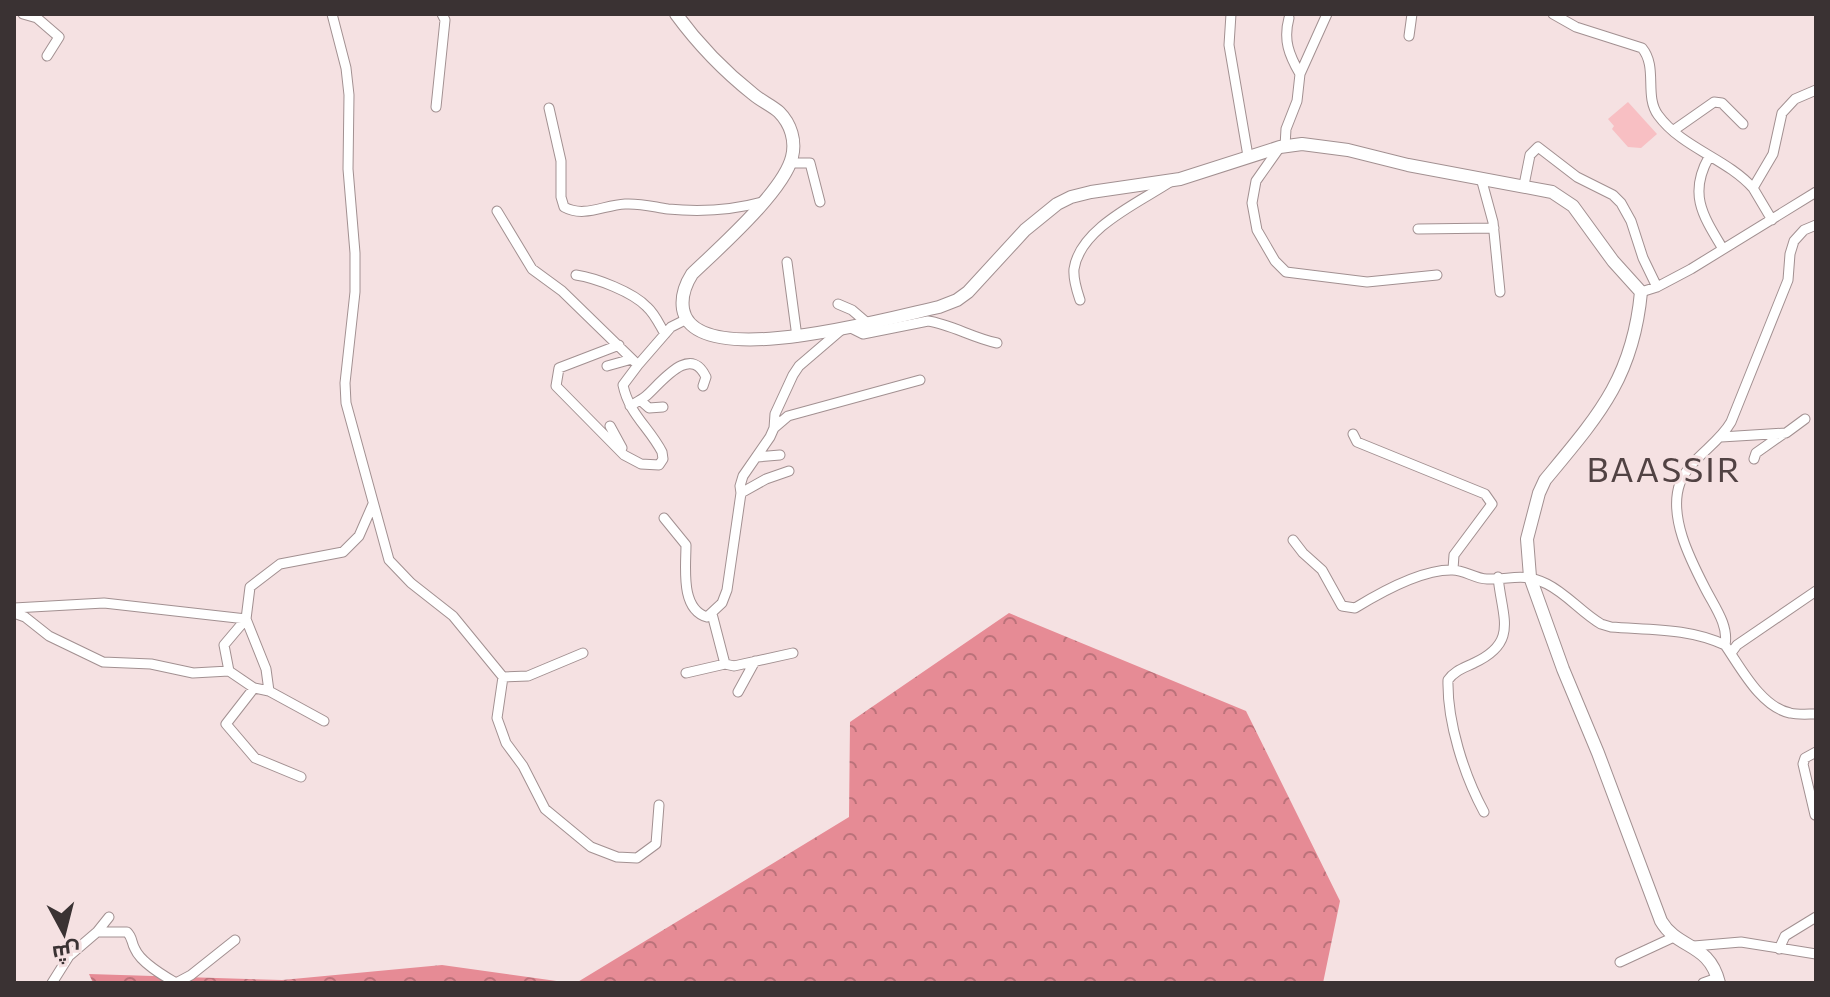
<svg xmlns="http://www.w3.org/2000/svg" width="1830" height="997" font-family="Commissioner,Cairo,sans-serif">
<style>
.forest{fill:url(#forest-crowns)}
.pitch{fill:#f8bfc3}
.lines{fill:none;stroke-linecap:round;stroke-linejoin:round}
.minor-casing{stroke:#a29091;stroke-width:11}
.tertiary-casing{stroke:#a29091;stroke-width:14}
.minor{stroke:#fff;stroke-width:9}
.tertiary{stroke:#fff;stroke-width:12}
.labels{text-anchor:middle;stroke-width:6;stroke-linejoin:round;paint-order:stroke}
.quarter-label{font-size:34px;letter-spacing:2px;fill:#514243;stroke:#f5e1e2}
</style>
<defs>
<pattern id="forest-crowns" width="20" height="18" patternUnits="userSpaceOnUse" patternTransform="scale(2)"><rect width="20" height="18" fill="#e68b95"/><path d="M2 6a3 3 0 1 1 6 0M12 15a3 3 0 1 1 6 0" fill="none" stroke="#bb727a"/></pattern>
</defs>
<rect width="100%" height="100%" fill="#f5e1e2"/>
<path class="forest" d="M1009 613 1246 711 1340 901 1323 983H576L849 817 850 722Z
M442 965 571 983H93L89 974 282 980Z"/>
<path class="pitch" d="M1628 102 1657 134 1641 148 1628 147 1612 129 1614 126 1608 119Z"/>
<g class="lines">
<defs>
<path id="minor" d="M23 14 37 18 59 37 47 56
M332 14 346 68 349 95 348 169 355 253V292L345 383 346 403 389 560 411 583 453 616 503 677 497 718 506 743 523 766 545 809 591 847 617 857 637 858 656 844 659 805
M1231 14 1229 45 1248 156
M1553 14 1576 27 1642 48C1658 67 1644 96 1658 115 1682 148 1726 158 1753 188
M1289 18C1283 40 1289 55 1300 74
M1409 36 1412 14
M436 107 445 20 442 14
M549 108 561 161V197L564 207C584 218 604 205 625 204 640 203 654 207 668 209 699 212 733 210 762 202
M1674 130 1714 102 1722 103 1743 124
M1285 146 1286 129 1297 101 1300 74 1327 14
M1280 147 1256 181 1252 203 1257 230 1275 261 1286 272 1367 282 1437 275
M1709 157C1688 194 1703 216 1723 249
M790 163H810L820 202
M1481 178 1493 222 1500 292
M1524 185 1530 155 1538 147 1577 177 1613 195 1621 203 1631 221 1643 258 1657 287
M497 211 532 269 562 291 638 365 671 327 685 320
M1772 220 1753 188 1773 154 1782 113 1795 99 1816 90
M1418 229 1494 228
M787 262 797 337
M576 275C596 278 633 292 647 307 655 314 660 326 665 334
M1641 292 1657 287 1691 269 1816 192
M1080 300C1077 291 1073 280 1074 269 1080 228 1140 202 1170 182
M838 304 852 310 866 322
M849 327 863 334 928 321C950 324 973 338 997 343
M619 345 559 368 556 386 624 455 641 464 659 465 663 459 662 452C649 427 629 414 623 385L638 365
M607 366 632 359
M640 400 649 408 663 407
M630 406C635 403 641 400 646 396 661 383 690 343 706 377L703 386
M610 426 622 448
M774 428 788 416 920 380
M1353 434 1357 442 1485 494 1492 504 1454 555 1453 569
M1721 437 1786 433 1805 419
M757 457 780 455
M1754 459 1756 453 1783 434
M741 493 766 479 789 471
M664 518 686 545C686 567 680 609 707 617L722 603 727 590 741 493 740 486 743 476 770 437 774 428 775 414 793 375 799 366 841 330
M1293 540 1303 553 1322 570 1342 606 1355 608C1381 592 1420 570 1451 570 1463 569 1475 579 1487 579 1511 580 1522 572 1547 584 1567 594 1582 613 1601 624L1611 627C1650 630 1689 628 1725 645 1741 668 1761 707 1790 713 1798 715 1808 714 1816 714
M14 608 104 603 246 619
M14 613 25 617 49 636 103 662 151 664 193 673 229 671
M712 614 725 664 734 666 793 653
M246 619 224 645 229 671 254 688 269 691 266 669 246 619 250 587 280 564 343 552 359 536 373 504
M1725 645C1729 625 1714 606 1705 588 1690 559 1668 516 1680 483 1690 458 1718 445 1731 422L1788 280 1790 254 1794 241 1804 230 1816 225
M1731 653 1737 645 1816 591
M686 673 725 664
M503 677 528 676 583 653
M254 688 226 724 255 758 301 777
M269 691 324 721
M738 692 755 661
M1484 812C1464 775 1447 722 1448 680 1454 671 1464 668 1474 663 1519 642 1502 618 1498 577
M1815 815 1803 764 1805 758 1816 752
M97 932 109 917
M1694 946 1741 942 1816 954
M1779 949 1785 936 1816 917
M1620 962 1674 937
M52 983 69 956 97 932H127C133 938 131 942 135 949 141 963 164 976 176 983L191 975 235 940
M1703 983 1717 978"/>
<path id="tertiary" d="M676 14C698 44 724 71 753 94 761 101 771 105 779 112 791 124 796 141 792 157 784 191 718 249 692 274 685 285 681 296 683 309 694 374 896 316 939 307L957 300 968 292 1025 230 1057 204 1071 197 1091 192 1180 179 1280 147 1302 144 1348 150 1408 165 1552 192 1573 206 1613 261 1641 292C1633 378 1598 416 1545 480L1539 493 1527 539 1530 577 1563 669 1598 753 1661 921C1678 950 1709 942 1719 983"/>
</defs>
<use href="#minor" class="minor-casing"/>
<use href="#tertiary" class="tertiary-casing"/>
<use href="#minor" class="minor"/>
<use href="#tertiary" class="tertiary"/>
</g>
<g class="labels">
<g class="quarter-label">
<text x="1664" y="482">BAASSIR</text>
</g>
</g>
<rect width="1830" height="997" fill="none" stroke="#3a3233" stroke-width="32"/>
<g transform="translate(64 933) rotate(173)" stroke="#f5e1e2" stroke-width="6" paint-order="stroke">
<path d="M0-6L14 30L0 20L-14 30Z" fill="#3a3233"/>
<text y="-12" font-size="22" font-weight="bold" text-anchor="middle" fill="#3a3233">ش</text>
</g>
</svg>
